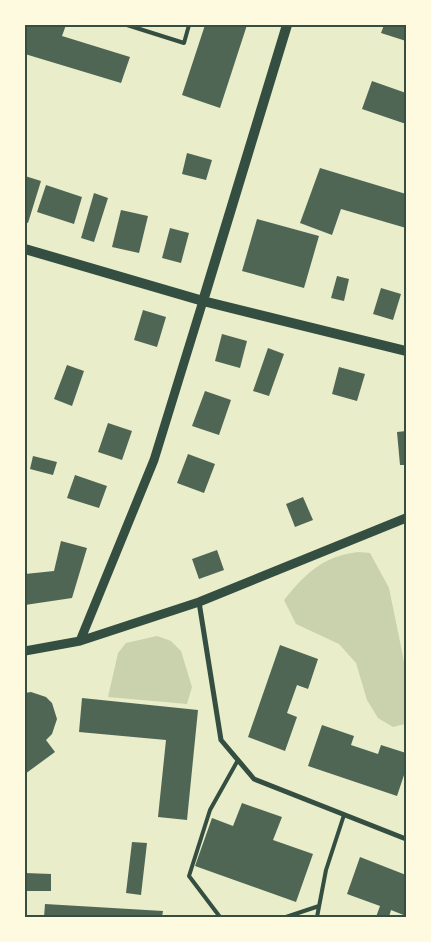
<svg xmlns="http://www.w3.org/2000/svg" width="431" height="942" font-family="'Sofia Sans Condensed',sans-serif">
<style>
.green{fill:#cad2ad}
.building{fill:#4f6655}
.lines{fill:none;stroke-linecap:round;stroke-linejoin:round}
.service{stroke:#344e41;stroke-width:4}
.minor{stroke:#344e41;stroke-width:5}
.tertiary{stroke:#344e41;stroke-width:9}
.secondary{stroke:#344e41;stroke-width:10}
.neatline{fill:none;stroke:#344e41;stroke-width:2}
</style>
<rect width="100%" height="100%" fill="#e9edc9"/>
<path class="green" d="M358 552 370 553 389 588 406 671 405 724 393 727 378 718 367 700 356 663 339 644 296 624 284 600C305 574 323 556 358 552Z
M157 636 171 641 181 651 192 687 187 704 108 697 118 653 126 643Z"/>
<path class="building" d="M28 25H66L62 36 130 57 121 83 25 54V33Z
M205 25H247L220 108 182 95Z
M384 25H406V41L381 33Z
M372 81 406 93V124L362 109Z
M187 153 212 160 206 180 182 174Z
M320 168 406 194V228L341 209 332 235 300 223Z
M25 176 41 181 28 223 25 222Z
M46 185 82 197 74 224 37 212Z
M94 193 108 198 94 242 81 238Z
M121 210 148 216 139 253 112 247Z
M257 219 319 236 304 288 242 271Z
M170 228 189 233 181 263 162 258Z
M337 276 349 279 344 301 331 298Z
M381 288 401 294 393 320 373 314Z
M143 310 166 317 157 347 134 340Z
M222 334 247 341 240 368 215 361Z
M268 348 284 354 269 396 253 391Z
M67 365 84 371 72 406 54 399Z
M339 367 365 374 357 401 332 394Z
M205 391 231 400 219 435 192 426Z
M108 423 132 431 122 460 98 452Z
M406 431V465H400L397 432Z
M188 454 215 464 204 493 177 483Z
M33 456 57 462 53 475 30 469Z
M75 475 107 486 99 508 67 498Z
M303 497 313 520 295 527 286 504Z
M61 541 87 548 72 598 25 605V574L54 571Z
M217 550 224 570 199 579 192 559Z
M280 645 318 659 308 689 297 685 287 713 297 717 285 751 248 737Z
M31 692 46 697 52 703 57 719 52 734 46 740 55 752 25 774V693Z
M82 698 198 710 187 820 158 817 166 740 79 732Z
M322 725 354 736 351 745 378 754 381 745 406 753V769L397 796 308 766Z
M242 803 282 817 273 840 313 854 296 902 195 866 212 818 233 826Z
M132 842 147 843 141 895 126 893Z
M360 857 406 875V916L391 910 389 917H376L380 906 347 894Z
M25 873 51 874V891H25Z
M45 904 163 911 162 917H44Z"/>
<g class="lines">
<path class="service" d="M127 25 184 43 189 25
M220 917 189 876 210 810 238 760
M286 917 319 906
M317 917 326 870 344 815"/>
<path class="minor" d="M199 602 221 740 254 779 406 839"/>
<path class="tertiary" d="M80 641 154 460 203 301
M25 651 80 641 199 602 406 518"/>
<path class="secondary" d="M25 249 203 301 406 351
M203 301 287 25"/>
</g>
<rect width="431" height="942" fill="none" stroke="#fefae0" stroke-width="52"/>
<rect x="26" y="26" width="379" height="890" class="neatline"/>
</svg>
